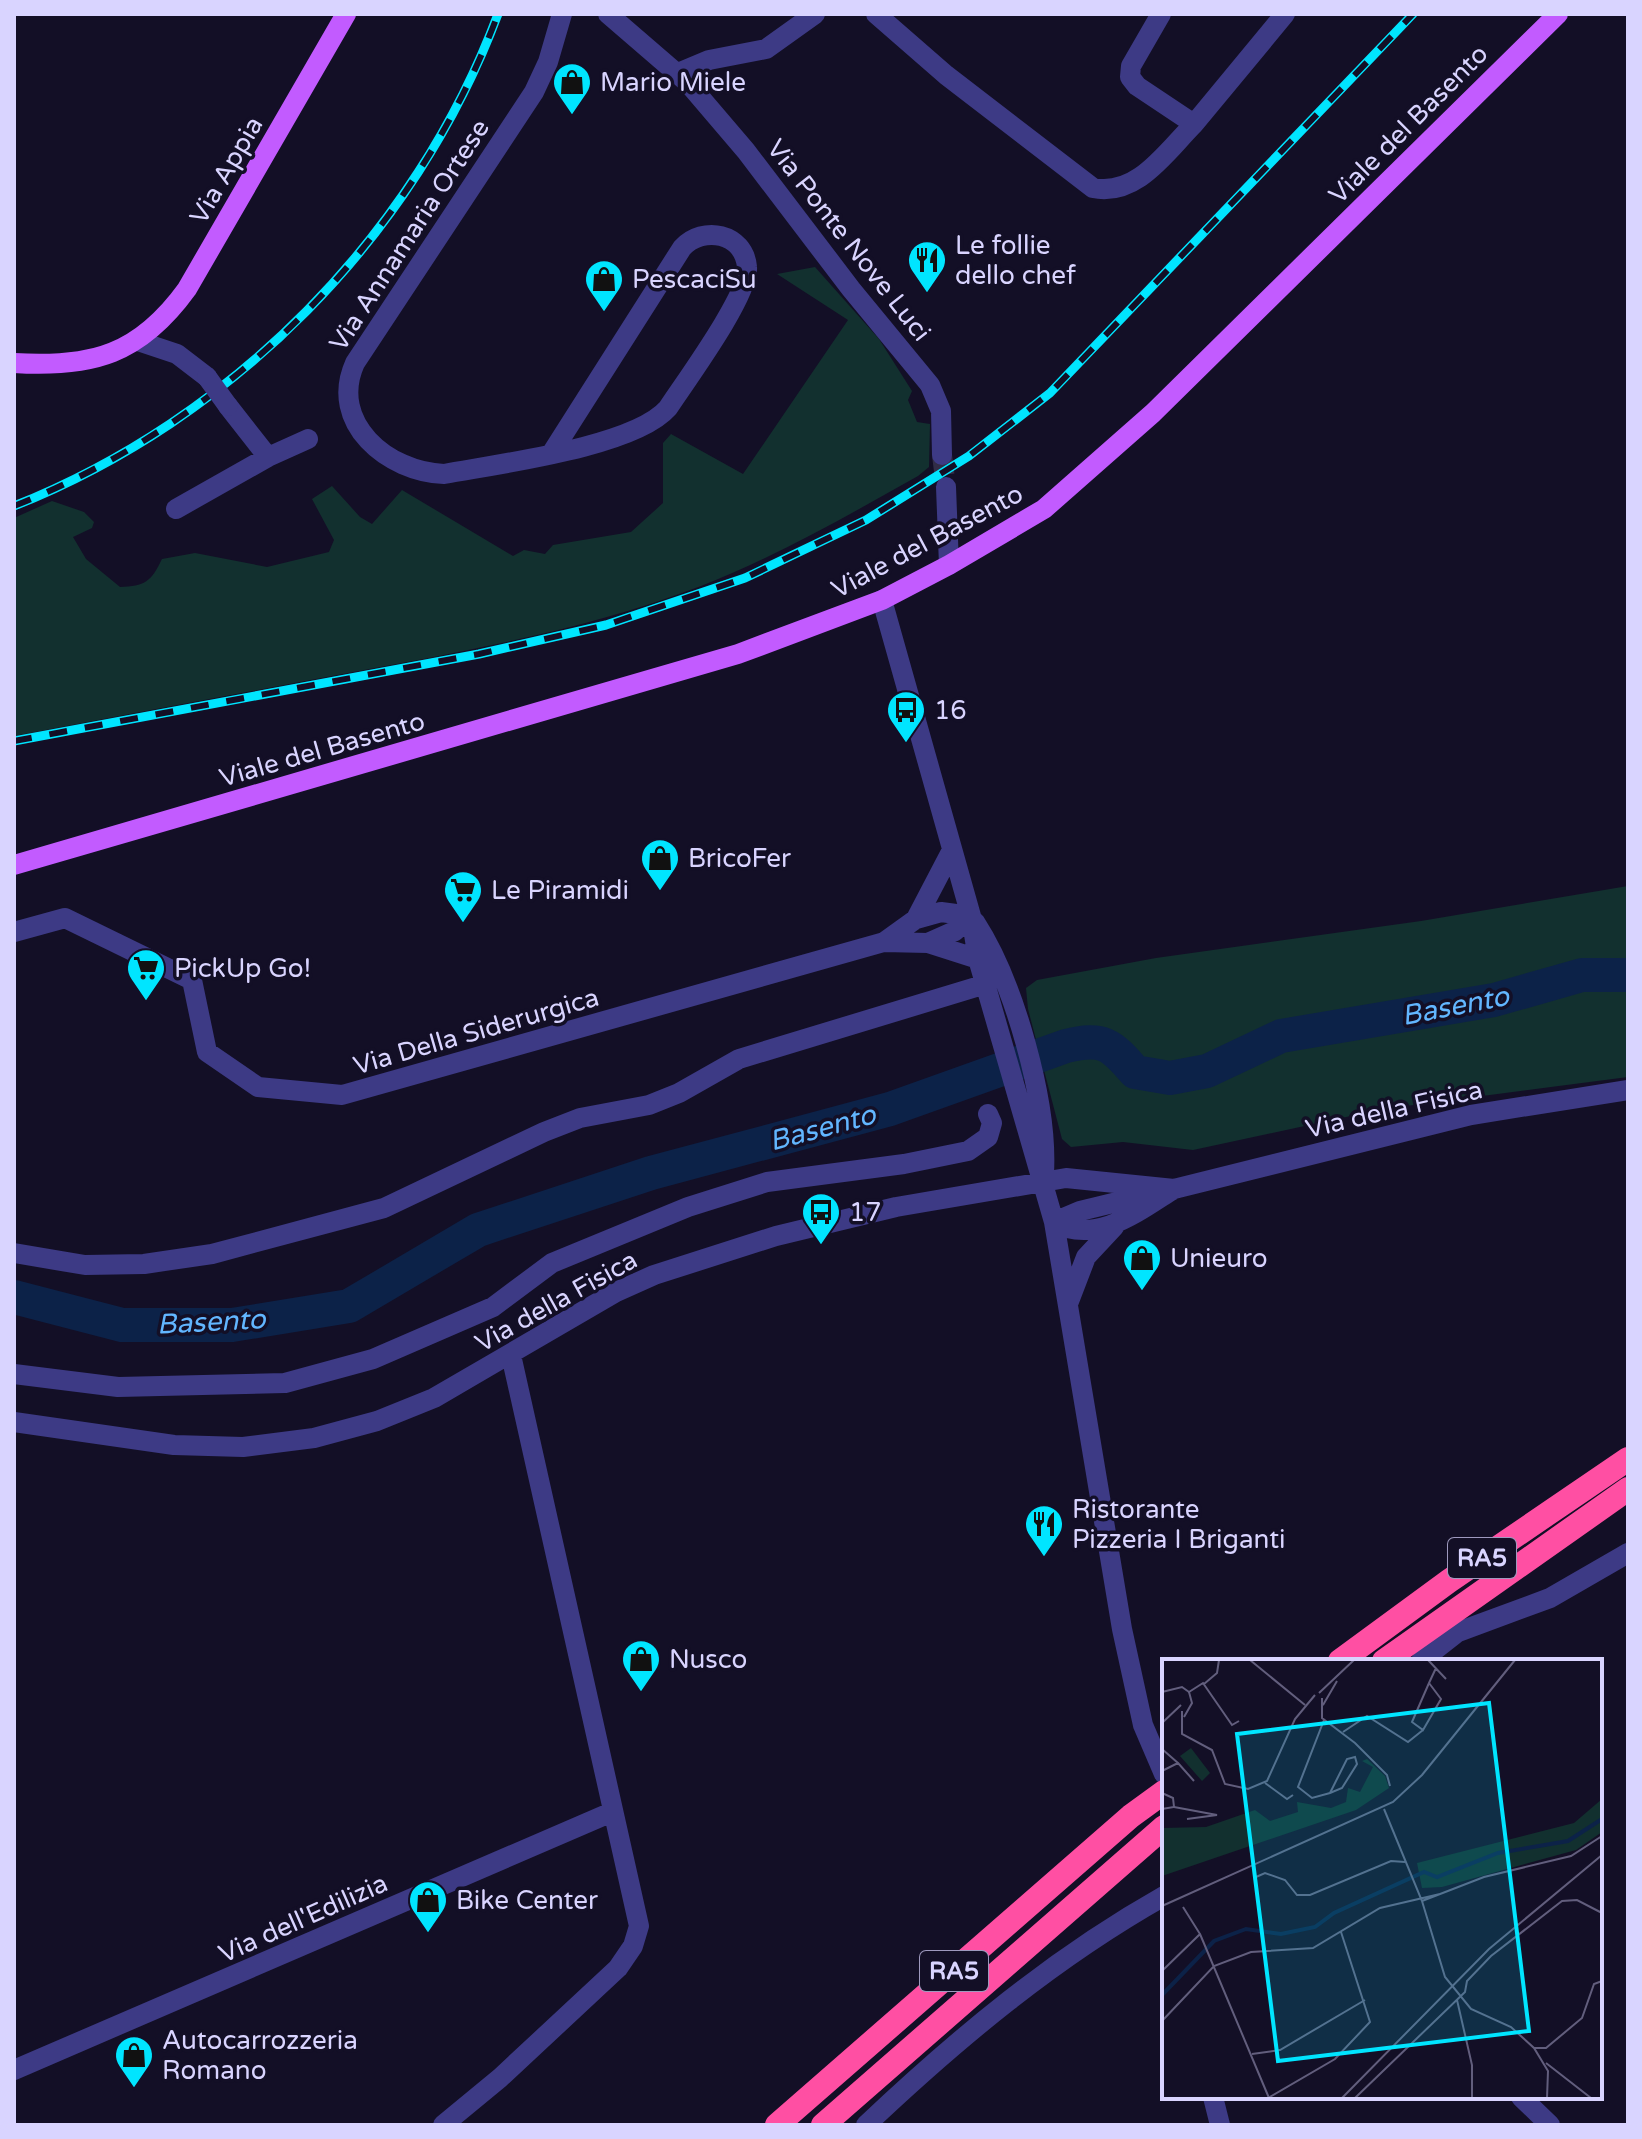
<svg xmlns="http://www.w3.org/2000/svg" width="1642" height="2139" font-family="'Varela Round',sans-serif">
<style>
.green{fill:#12302f}
.lines{fill:none;stroke-linecap:round;stroke-linejoin:round}
.river{stroke:#0c2248;stroke-width:34}
.minor-tunnel{stroke:#312d47;stroke-width:20;stroke-dasharray:20 10;stroke-linecap:butt}
.minor{stroke:#3d3a85;stroke-width:20}
.major{stroke:#c25bff;stroke-width:20}
.highway{stroke:#ff4fa3;stroke-width:24}
.rail-casing{stroke:#00e5ff;stroke-width:9}
.rail{stroke:#130f26;stroke-width:6;stroke-dasharray:18;stroke-linecap:butt}
.minor-bridge{stroke:#3d3a85;stroke-width:20}
.labels{text-anchor:middle;stroke-width:7;stroke-linejoin:round;paint-order:stroke}
.shield{fill:#130f26;stroke:#9e99be;stroke-width:2}
.shield-label{font-size:24px;font-weight:bold;fill:#d9d4ff}
.poi-label{font-size:26px;fill:#d9d4ff;stroke:#130f26;text-anchor:start}
.street-label{font-size:26px;fill:#d9d4ff;stroke:#130f26}
.water-label{font-size:28px;font-style:italic;fill:#62b6ff;stroke:#130f26}
.inset-river{fill:none;stroke:#0c2248;stroke-width:4}
.inset-road{fill:none;stroke:#625e7d;stroke-width:2}
.view{fill:#00e5ff;fill-opacity:0.15;stroke:#00e5ff;stroke-width:4}
.inset-edge{fill:none;stroke:#d9d4ff;stroke-width:4}
</style>
<rect width="100%" height="100%" fill="#130f26"/>
<path class="green" d="M815 267 879 339 912 391 908 400 917 422 930 424 929 467 918 476C847 516 777 556 701 586 589 629 466 651 348 673 237 694 125 715 14 736V518L52 501 84 512 94 522 92 528 73 537 86 559 120 587C145 586 151 582 162 559L195 553 267 567 329 552 334 540 312 499 332 486 360 517 372 524 402 490 513 556 524 550 545 554 553 545 631 532 663 503V443L671 434 743 474 848 320 777 274Z
M1628 886V1077L1383 1109 1193 1150 1123 1142 1071 1147 1062 1139 1028 1009 1026 988 1037 980 1156 958 1421 921Z"/>
<g class="lines">
<path class="river" d="M14 1297 122 1325H232L349 1306 478 1230 651 1173 890 1109 1066 1046C1103 1037 1111 1044 1135 1072L1170 1078 1207 1071 1281 1036 1494 1000 1582 975H1628"/>
<path class="minor-tunnel" d="M942 455 946 487"/>
<path class="minor" d="M608 14 688 83 746 151 851 289 930 385 941 411 942 455
M876 14 946 75 1093 188C1137 197 1166 152 1194 124
M1161 14 1131 66 1130 77 1137 86 1194 124 1285 14
M678 73 709 60 766 49 815 14
M138 341 177 354 207 377
M228 406 268 457 308 439
M551 454 682 248C703 225 744 233 747 267 750 294 685 382 668 408 634 447 497 464 444 474 388 472 328 423 355 363L534 92 548 62 562 14
M946 487 949 565
M176 509 268 457
M882 600 971 916 978 959 1054 1222 1122 1629 1143 1725 1164 1774
M916 919 941 912 971 916
M975 922C1014 982 1048 1102 1044 1173
M14 932 65 918 192 980 207 1052 258 1087 342 1095 884 942 928 943 978 959
M884 942 916 919 951 852
M928 943 955 931 971 916
M1054 1222C1095 1246 1139 1211 1174 1189
M1054 1222 1080 1211 1150 1194
M14 1253 85 1265 144 1264 212 1254 384 1208 544 1132 580 1118 649 1105 679 1093 739 1059 986 984
M1068 1304 1086 1257 1114 1227
M14 1374 118 1387 285 1383 373 1359 493 1307 552 1263 688 1207 767 1182 904 1164 968 1151 988 1137 992 1123 988 1114
M14 1422 174 1445 243 1447 314 1438 377 1421 434 1398 616 1292 654 1275 776 1236 896 1207 1066 1178 1174 1189 1471 1115 1628 1090
M1421 1661 1458 1632 1550 1598 1628 1553
M14 2070 612 1812
M1213 2097 1220 2125
M1521 2097 1550 2125
M443 2125 500 2078 618 1968 633 1946 639 1926 511 1355
M866 2125C958 2038 1054 1958 1164 1896"/>
<path class="major" d="M14 363C93 368 140 354 187 289L346 14
M14 865 738 654 882 600 949 565 1044 509 1153 413 1558 14"/>
<path class="highway" d="M1340 1661 1449 1581 1628 1459
M1384 1661 1628 1489
M777 2125 1131 1816 1164 1792
M823 2125 1164 1827"/>
<defs>
<path id="rail" d="M14 506C233 419 415 236 498 14
M14 741 479 654 606 625 745 578 866 520 969 456 1050 393 1413 14"/>
</defs>
<use href="#rail" class="rail-casing"/>
<use href="#rail" class="rail"/>
<path class="minor-bridge" d="M207 377 228 406"/>
</g>
<defs>
<symbol id="shop-pin" viewBox="-11 -11 22 30"><path d="M0 17L-7.5 6A9.5 9.5 0 1 1 7.5 6Z" fill="#00e5ff" stroke="#130f26"/><path d="M-5-2.5h2.3a2.7 3.5 0 0 1 5.4 0H5L5.5 6h-11ZM-1.5-2.5h3a1.5 2.3 0 0 0-3 0Z" fill="#111"/></symbol>
<symbol id="restaurant-pin" viewBox="-11 -11 22 30"><path d="M0 17L-7.5 6A9.5 9.5 0 1 1 7.5 6Z" fill="#00e5ff" stroke="#130f26"/><path d="M-5-6h1v4h1v-4h1v4h1v-4h1v5L-1.5 .5V6h-2V.5L-5-1ZM5-6V6H3V1.5H1.5Q1.5-4 5-6Z" fill="#111"/></symbol>
<symbol id="bus-pin" viewBox="-11 -11 22 30"><path d="M0 17L-7.5 6A9.5 9.5 0 1 1 7.5 6Z" fill="#00e5ff" stroke="#130f26"/><path d="M-5-6H5V4H4V6H2V4H-2V6H-4V4H-5ZM-3.5-4V0h7V-4ZM-3.5 1.2v1.5H-2V1.2ZM2 1.2v1.5H3.5V1.2Z" fill="#111"/></symbol>
<symbol id="supermarket-pin" viewBox="-11 -11 22 30"><path d="M0 17L-7.5 6A9.5 9.5 0 1 1 7.5 6Z" fill="#00e5ff" stroke="#130f26"/><path d="M-6-5.5h2.5l.6 2H6L4.5 2H-2.5L-4.4-4H-6ZM-1.5 3.2a1.3 1.3 0 1 0 .1 0ZM3 3.2a1.3 1.3 0 1 0 .1 0Z" fill="#111"/></symbol>
</defs>
<g fill-rule="evenodd">
<use href="#shop-pin" x="550" y="60" width="44" height="60"/>
<use href="#restaurant-pin" x="905" y="238" width="44" height="60"/>
<use href="#shop-pin" x="582" y="257" width="44" height="60"/>
<use href="#bus-pin" x="884" y="688" width="44" height="60"/>
<use href="#shop-pin" x="638" y="836" width="44" height="60"/>
<use href="#supermarket-pin" x="441" y="868" width="44" height="60"/>
<use href="#supermarket-pin" x="124" y="946" width="44" height="60"/>
<use href="#bus-pin" x="799" y="1190" width="44" height="60"/>
<use href="#shop-pin" x="1120" y="1236" width="44" height="60"/>
<use href="#restaurant-pin" x="1022" y="1502" width="44" height="60"/>
<use href="#shop-pin" x="619" y="1637" width="44" height="60"/>
<use href="#shop-pin" x="406" y="1878" width="44" height="60"/>
<use href="#shop-pin" x="112" y="2033" width="44" height="60"/>
</g>
<g class="labels">
<g class="shield">
<rect x="1448" y="1538" width="68" height="40" rx="6"/>
<rect x="920" y="1951" width="68" height="40" rx="6"/>
</g>
<g class="shield-label">
<text x="1482" y="1566">RA5</text>
<text x="954" y="1979">RA5</text>
</g>
<g class="poi-label">
<text x="600" y="91">Mario Miele</text>
<text x="955" y="254">Le follie<tspan x="955" dy="30">dello chef</tspan></text>
<text x="632" y="288">PescaciSu</text>
<text x="934" y="719">16</text>
<text x="688" y="867">BricoFer</text>
<text x="491" y="899">Le Piramidi</text>
<text x="174" y="977">PickUp Go!</text>
<text x="849" y="1221">17</text>
<text x="1170" y="1267">Unieuro</text>
<text x="1072" y="1518">Ristorante<tspan x="1072" dy="30">Pizzeria I Briganti</tspan></text>
<text x="669" y="1668">Nusco</text>
<text x="456" y="1909">Bike Center</text>
<text x="162" y="2049">Autocarrozzeria<tspan x="162" dy="30">Romano</tspan></text>
</g>
<g class="street-label">
<text transform="translate(1408 124) rotate(-45)" y="9">Viale del Basento</text>
<text transform="translate(226 170) rotate(-60)" y="9">Via Appia</text>
<text transform="translate(409 235) rotate(-57)" y="9">Via Annamaria Ortese</text>
<text transform="translate(849 240) rotate(52)" y="9">Via Ponte Nove Luci</text>
<text transform="translate(927 541) rotate(-28)" y="9">Viale del Basento</text>
<text transform="translate(322 749) rotate(-16)" y="9">Viale del Basento</text>
<text transform="translate(476 1031) rotate(-16)" y="9">Via Della Siderurgica</text>
<text transform="translate(1394 1109) rotate(-13)" y="9">Via della Fisica</text>
<text transform="translate(556 1301) rotate(-29)" y="9">Via della Fisica</text>
<text transform="translate(303 1918) rotate(-24)" y="9">Via dell'Edilizia</text>
</g>
<g class="water-label">
<text transform="translate(1455 1005) rotate(-11)" y="10">Basento</text>
<text transform="translate(822 1127) rotate(-15)" y="10">Basento</text>
<text transform="translate(211 1321) rotate(-3)" y="10">Basento</text>
</g>
</g>
<g transform="translate(1162 1659)">
<rect width="440" height="440" fill="#130f26"/>
<path d="M29 89 48 114 40 122 18 97ZM205 100 223 117 227 129 194 151 0 217V169L44 168 93 151 108 162 136 153 135 143 169 149 184 143 186 129 198 133 211 108 200 102ZM440 140V173L414 191 280 228 260 229 255 204 412 164Z" fill="#12302f"/>
<path class="inset-river" d="M0 336 52 282 84 270 119 275 153 268 172 254 262 213 275 218 336 194 406 182 440 160"/>
<path class="inset-road" d="M88 1 143 46M266 1 284 20M267 24 279 40 261 71 250 63 267 24 274 9M42 25 55 14 57 1M0 33 20 28 27 33M27 33 41 24 70 66 77 62M157 34 192 1M160 39V59L193 84 225 116 228 127M161 46 175 22M20 52V75L50 91 63 125 86 130 105 122 133 60 153 36M22 58 30 44 27 33M162 61 136 128 150 139 168 134 180 129 195 105 193 98 185 100 168 134M0 64 19 46M181 73 205 57 246 83 261 71M0 90 16 104 0 112M16 104 32 122M103 124 125 140 131 136M0 134 11 139 12 148 0 150M12 148 55 156 25 160M222 150 260 242 283 318 309 350 349 368 372 389 386 412 385 439M94 218 103 214 123 221 135 236H148L229 202 243 203M260 242 322 218 409 197 440 177M0 247 231 143 260 116 353 1M38 275 107 439M0 312 38 275 21 248M295 341 310 406V439M0 362 52 307 89 293 151 289 218 249 278 235M372 389H384L420 359 432 325 440 322M90 395 118 391 203 341M384 404 429 439M106 439 173 400 208 363 179 273M180 439 327 290 440 196M193 439 303 333 305 322 329 297 400 242 415 241 440 254"/>
<path class="view" d="M327 44 367 372 116 402 75 75Z"/>
<rect width="440" height="440" class="inset-edge"/>
</g>
<rect width="1642" height="2139" fill="none" stroke="#d9d4ff" stroke-width="32"/>
</svg>
